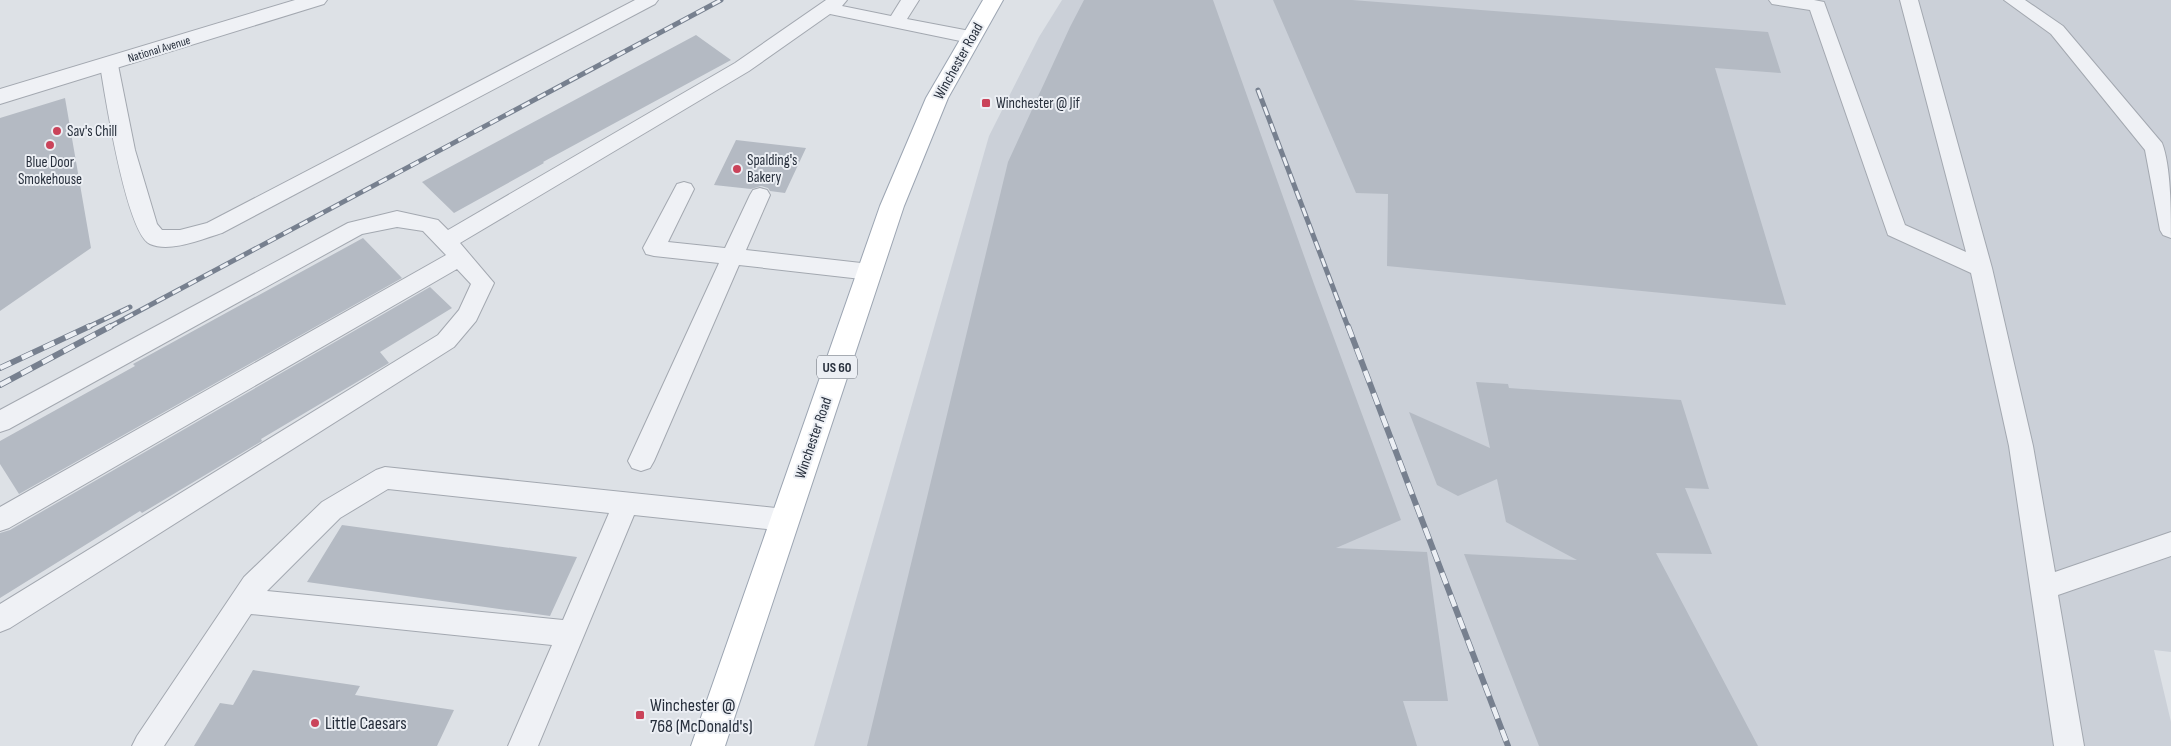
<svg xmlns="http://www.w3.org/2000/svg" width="2171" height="746" font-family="'Sofia Sans Condensed',sans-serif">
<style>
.built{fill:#cbd0d8}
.building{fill:#b4bac3}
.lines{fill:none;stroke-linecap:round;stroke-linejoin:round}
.service-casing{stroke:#a3a8b0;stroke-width:2}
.minor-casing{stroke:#a3a8b0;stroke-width:2}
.primary-casing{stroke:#9ca5b2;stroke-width:2}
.service{fill:#eff1f5;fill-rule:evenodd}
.minor{fill:#eff1f5;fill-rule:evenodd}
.primary{fill:#fff;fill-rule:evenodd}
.rail-far1-casing{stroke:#77808f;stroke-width:5}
.rail-casing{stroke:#77808f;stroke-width:6}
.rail-far1{stroke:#eceff4;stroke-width:3;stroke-dasharray:9;stroke-linecap:butt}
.rail{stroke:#eceff4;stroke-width:4.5;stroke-dasharray:12;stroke-linecap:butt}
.poi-dot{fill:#ca435a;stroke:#eceff4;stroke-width:2}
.labels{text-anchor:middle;stroke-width:4;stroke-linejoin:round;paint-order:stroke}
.far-street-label{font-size:12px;fill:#272f3c;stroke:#eceff4}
.shield{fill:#eceff4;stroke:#626973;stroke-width:1}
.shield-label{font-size:14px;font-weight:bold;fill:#272f3c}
.street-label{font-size:15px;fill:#272f3c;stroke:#eceff4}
.poi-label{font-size:15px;fill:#272f3c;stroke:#eceff4;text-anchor:start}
.near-poi-label{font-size:18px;fill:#272f3c;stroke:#eceff4;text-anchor:start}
</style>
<rect width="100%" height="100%" fill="#dde1e6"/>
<path class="built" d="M1062 0H2171V652L2154 650 2171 722V746H814L989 136 1039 37Z"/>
<path class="building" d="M1084 0H1213L1314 284 1401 520 1336 548 1427 552 1448 701H1403L1417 746H867L1008 162 1070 27Z
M1273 0H1352L1768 32 1781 73 1715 68 1786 305 1387 266 1388 194 1356 193Z
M696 35 731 60 543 162 544 163 454 213 422 182Z
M65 98 91 248 0 311V118Z
M736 140 806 148 785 193 770 191 768 188 761 186 751 189 714 185Z
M363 238 402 278 19 494 0 464V441L135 366 133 364Z
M430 287 452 308 380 352 389 363 261 439 262 441 142 513 140 511 0 598V533L10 530Z
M1476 382 1508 384 1509 388 1681 400 1709 489 1685 488 1712 554 1656 553 1758 746H1539L1464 554 1577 560 1506 522 1497 479 1458 496 1437 485 1409 412 1490 448Z
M342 525 577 557 550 616 307 582Z
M253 670 360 686 355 695 454 710 437 746H194L220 703 233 705Z"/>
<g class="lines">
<defs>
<path id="service" d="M635 0H658L655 4 222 233C202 239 170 253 150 244 126 233 105 95 100 65L102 61 109 59 116 61 118 65 135 150 157 224 162 230H180L207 223Z
M826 0H847L842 6 891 16 901 0H919L907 19 970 31 977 33 979 37 977 41 970 43 830 14 749 71 460 243 494 283 476 321 454 347 10 628 0 632V604L438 335 459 310 471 284 457 269 9 528 0 531V507L446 255 423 231 397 227 362 234 9 429 0 432V410L348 223 397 211 438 220 448 230 735 63Z
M1769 0H1814L1824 2 1905 225 1966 252 1900 0H1918L1992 268 2033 446 2055 572 2171 532V556L2058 595 2084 746H2054L2009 446 1971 273 1888 235 1810 10 1772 4Z
M2004 0H2025L2063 26 2162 143C2171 166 2171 211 2171 238L2163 235 2160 230 2145 150 2051 34Z
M684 182 691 184 694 189 668 242 725 248 750 195 753 190 760 188 767 190 770 195 746 250 870 264 878 266 881 272 878 278 870 280 739 265 654 461 650 468 641 471 632 468 628 461 719 263 654 256 646 254 643 248 677 184Z
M385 467 785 509 794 512 798 520 794 528 785 531 634 515 538 746H508L552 645 251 614 164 746H132L137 736 244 577 322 502 376 470ZM388 489 609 513 563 620 267 591 340 518Z"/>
<path id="minor" d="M295 0H327L324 4 0 104V89Z"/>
<path id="primary" d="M983 0H1003L948 98 904 206 725 746H691L880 206 926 98Z"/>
</defs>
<use href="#service" class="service-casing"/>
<use href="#minor" class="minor-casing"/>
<use href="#primary" class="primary-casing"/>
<use href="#service" class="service"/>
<use href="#minor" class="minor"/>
<use href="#primary" class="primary"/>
<defs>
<path id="rail-far1" d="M1258 90 1348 327
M88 327 130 307
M109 327 721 0"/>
<path id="rail" d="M1348 326 1508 746
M0 368 90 326
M0 385 111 326"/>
</defs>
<use href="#rail-far1" class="rail-far1-casing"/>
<use href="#rail" class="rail-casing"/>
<use href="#rail-far1" class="rail-far1"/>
<use href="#rail" class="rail"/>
</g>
<g class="poi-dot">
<rect x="981" y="98" width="10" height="10" rx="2.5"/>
<circle cx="57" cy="131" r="5"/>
<circle cx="50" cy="145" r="5"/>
<circle cx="737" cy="169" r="5"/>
<rect x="635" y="710" width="10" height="10" rx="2.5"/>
<circle cx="315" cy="723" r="5"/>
</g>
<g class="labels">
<g class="far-street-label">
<text transform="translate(159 49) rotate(-17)" y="4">National Avenue</text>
</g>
<rect class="shield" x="817" y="355.5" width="40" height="23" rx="4"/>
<g class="shield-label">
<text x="837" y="372">US 60</text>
</g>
<g class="street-label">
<text transform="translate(958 61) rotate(-61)" y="5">Winchester Road</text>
<text transform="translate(813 438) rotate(-71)" y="5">Winchester Road</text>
</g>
<g class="poi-label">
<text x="996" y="108">Winchester @ Jif</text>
<text x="67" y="136">Sav's Chill</text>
<text x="747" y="165">Spalding's<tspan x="747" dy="17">Bakery</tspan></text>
<text x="50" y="167" text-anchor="middle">Blue Door<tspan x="50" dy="17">Smokehouse</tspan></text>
</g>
<g class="near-poi-label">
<text x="650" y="711">Winchester @<tspan x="650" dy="21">768 (McDonald's)</tspan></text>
<text x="325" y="729">Little Caesars</text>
</g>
</g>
</svg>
